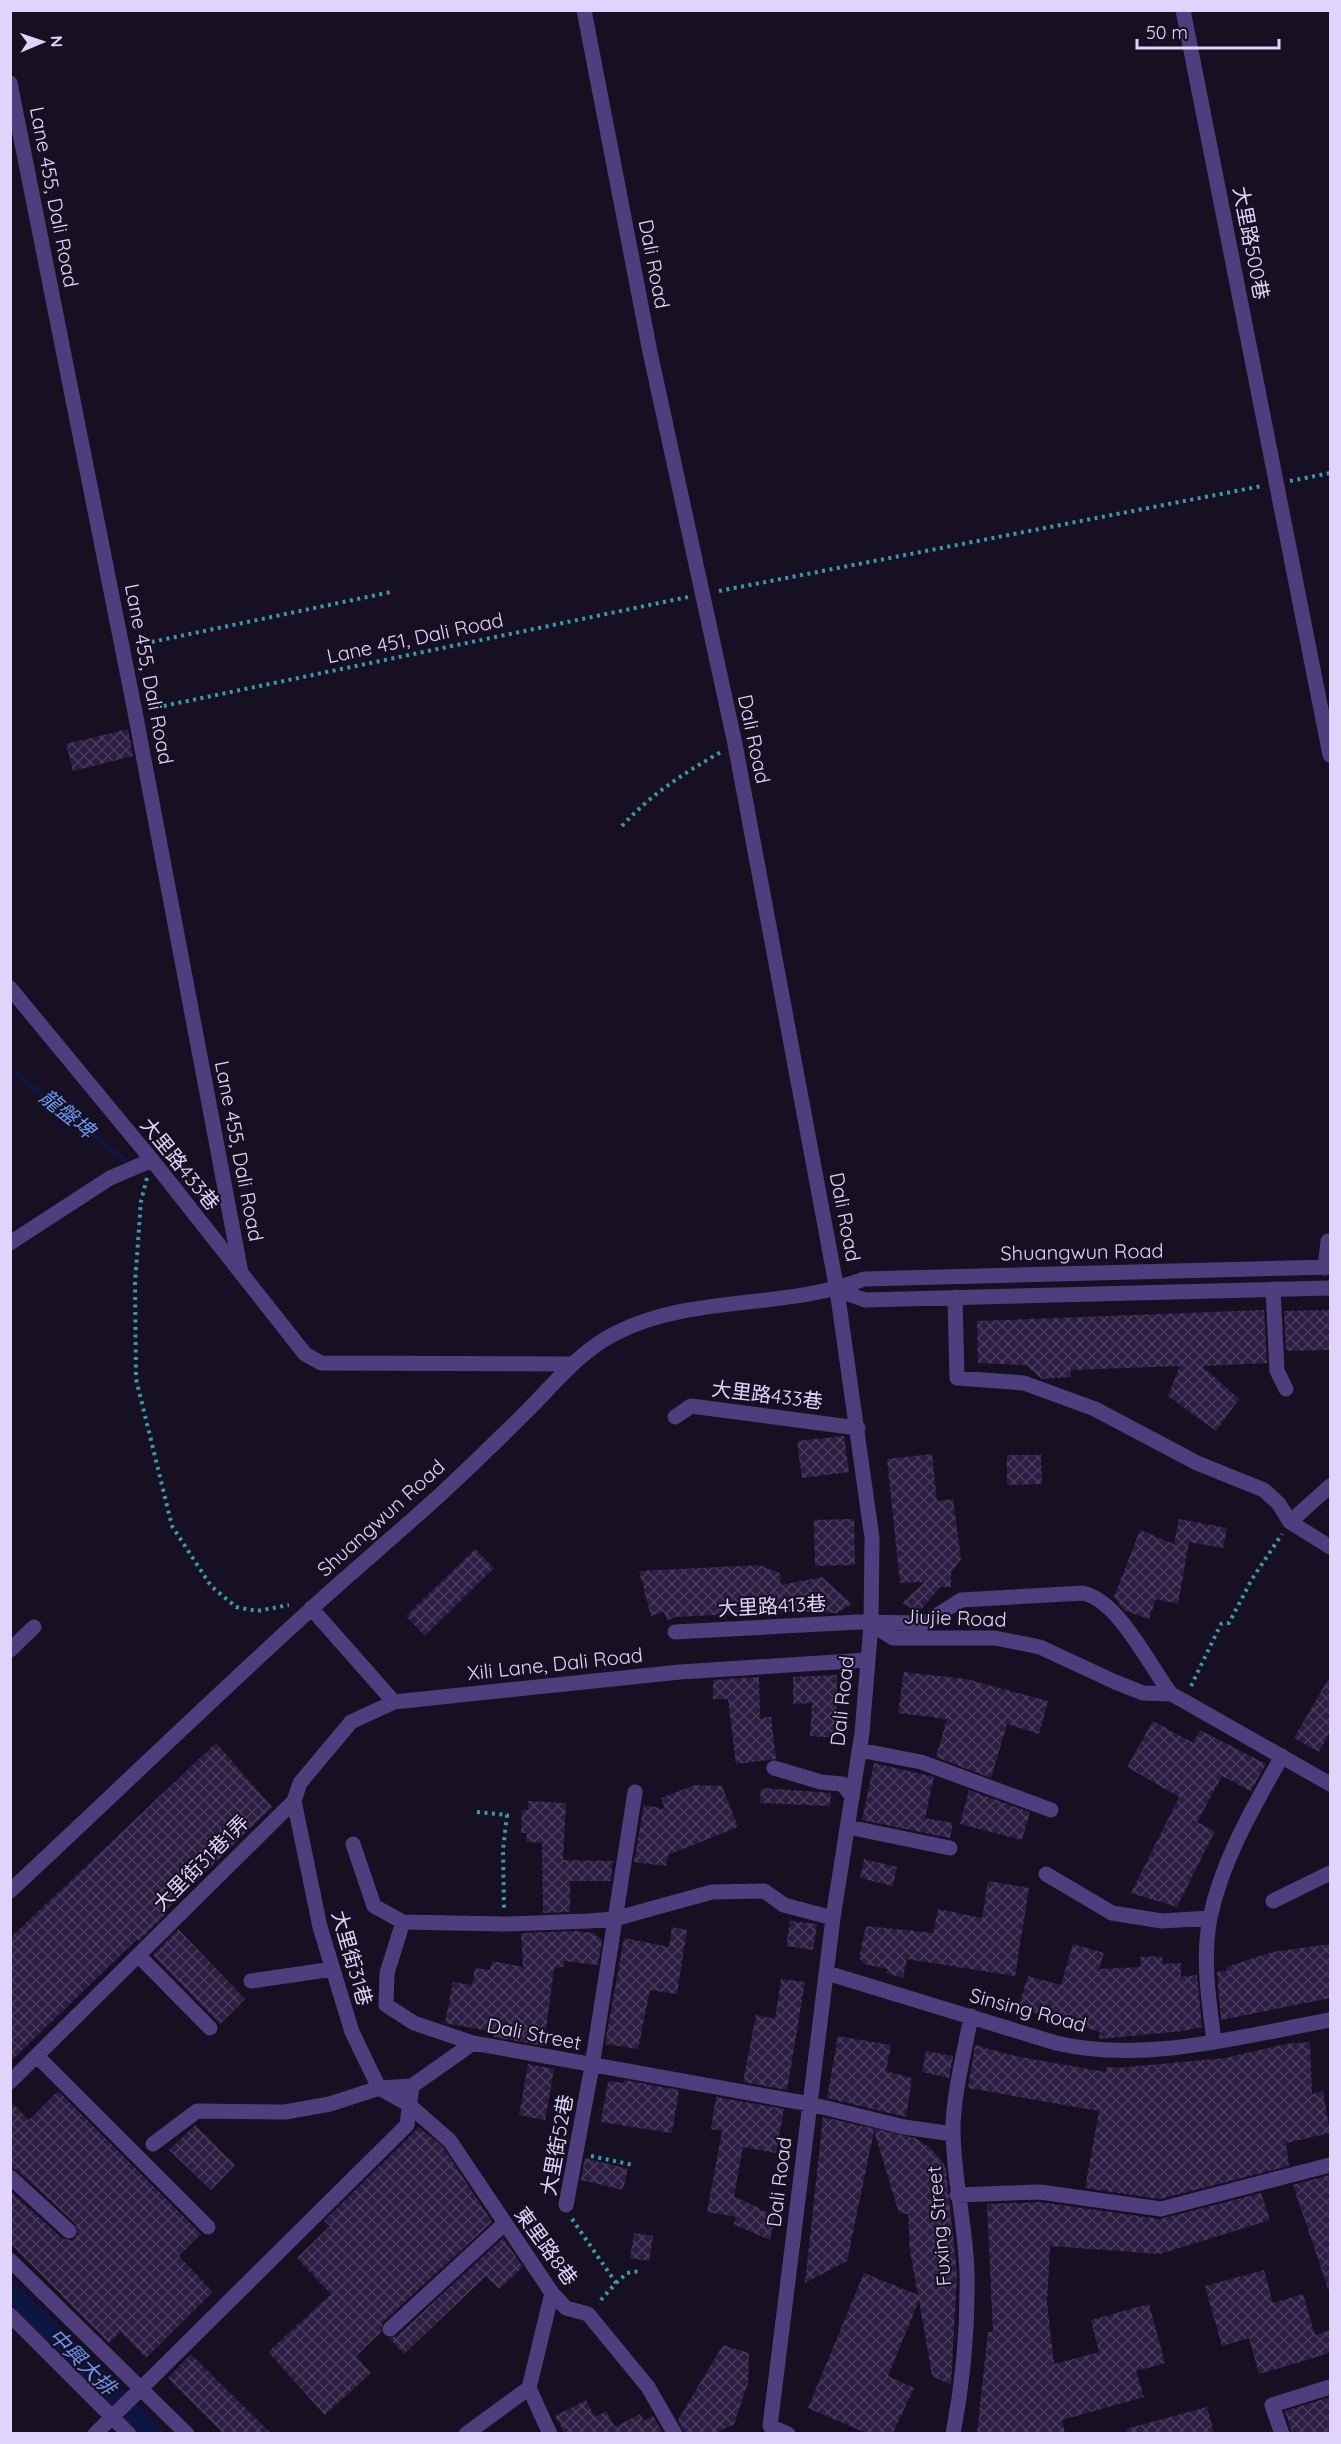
<svg xmlns="http://www.w3.org/2000/svg" width="1341" height="2444" font-family="Quicksand,'Noto Sans TC',sans-serif">
<style>
.lines{fill:none;stroke-linecap:round;stroke-linejoin:round}
.stream{stroke:#0e153e;stroke-width:6}
.canal{stroke:#0e153e;stroke-width:20}
.building{fill:url(#building-cross-hatch)}
.path{stroke:#389aac;stroke-width:4;stroke-dasharray:3 4.5;stroke-linecap:butt}
.minor{stroke:#4e3e7e;stroke-width:15}
.labels{text-anchor:middle;stroke-width:4.5;stroke-linejoin:round;paint-order:stroke}
.street-label{font-size:20px;fill:#e1d4fc;stroke:#171022}
.water-label{font-size:21px;font-style:italic;fill:#6a97f4;stroke:#171022}
</style>
<defs>
<pattern id="building-cross-hatch" width="8" height="8" patternUnits="userSpaceOnUse" patternTransform="scale(1.5)"><rect width="8" height="8" fill="#2d1d42"/><path d="M0 0l8 8M0 8l8-8" fill="none" stroke="#4b3d5e"/></pattern>
</defs>
<rect width="100%" height="100%" fill="#171022"/>
<g class="lines">
<path class="stream" d="M10 1069 124 1160"/>
<path class="canal" d="M10 2291 154 2434"/>
</g>
<path class="building" d="M128 729 133 756 73 771 66 744Z
M1264 1310 1267 1363 1202 1366 1239 1399 1216 1431 1168 1396 1180 1366 1071 1370V1377L1042 1379 1026 1365 978 1363 977 1321Z
M1330 1310V1350L1286 1351 1284 1311Z
M844 1436 849 1472 802 1478 797 1441Z
M932 1454 937 1501 953 1499 961 1559 951 1573V1587H940L918 1613 902 1603 925 1582 900 1583 887 1459Z
M1007 1455H1041L1042 1484 1007 1485Z
M854 1519 855 1565 815 1566 814 1520Z
M1179 1519 1227 1528 1223 1548 1189 1542 1178 1604 1156 1599 1149 1619 1124 1610 1114 1597 1140 1530 1174 1544Z
M475 1549 494 1568 425 1636 406 1616Z
M759 1565 780 1573 781 1585 822 1577 852 1604 837 1613 791 1611 675 1617 667 1621 664 1612 651 1616 639 1571Z
M904 1672 966 1679 1048 1701 1039 1734 1007 1724 991 1778 936 1757 947 1719 898 1713Z
M837 1675 836 1738 810 1736 812 1703 793 1704V1677Z
M1330 1676V1732L1319 1752 1294 1738Z
M759 1677 760 1718 771 1717 776 1759 736 1764 728 1699H713V1680Z
M1153 1721 1193 1743 1200 1730 1266 1764 1251 1791 1222 1776 1197 1822 1215 1831 1177 1907 1131 1893 1179 1797 1127 1767Z
M216 1743 272 1807 163 1913 165 1915 139 1941 137 1939 10 2062V1938Z
M874 1763 934 1777 925 1818 953 1823 950 1838 862 1820Z
M695 1785 722 1786 738 1827 668 1855 666 1866 634 1862 644 1805 665 1809 661 1798Z
M761 1788 831 1793 830 1806 760 1803Z
M969 1790 1030 1812 1022 1840 960 1824Z
M528 1801 566 1803 563 1860 613 1861 611 1881H570V1912L543 1913 542 1843 526 1842 527 1833H521L522 1810H528Z
M864 1859 897 1867 893 1886 860 1878Z
M988 1881 1029 1888 1015 1976 907 1959 903 1978 886 1973 888 1969 864 1964 859 1958 866 1926 933 1933 938 1909 982 1918Z
M790 1921 817 1924 813 1950 786 1946Z
M672 1927 687 1930 677 1994 650 1990 638 2049 605 2044 624 1938 669 1947Z
M178 1929 245 1999 220 2024 153 1955Z
M576 1931 593 1933 602 1940 598 1965 564 1961V1967L554 1968 544 2046 494 2037 495 2032 445 2023 453 1982 472 1985 475 1968 490 1970 492 1961 523 1967 521 1933Z
M1073 1944 1104 1953 1099 1969 1141 1967 1140 1957 1162 1956 1163 1964 1181 1963V1977L1197 1975 1202 2027 1183 2031 1099 2039 1100 2032 1018 2008 1028 1976 1061 1985Z
M1330 1944V1998L1221 2020 1217 1972 1227 1971 1226 1967 1273 1952Z
M781 1979 805 1982 787 2090 743 2082 756 2015 775 2019Z
M838 2036 891 2045 886 2071 912 2078 906 2117 827 2098Z
M1310 2042 1312 2094 1323 2091 1330 2133 1286 2143 1289 2166 1160 2199 1085 2188 1099 2111 968 2088 975 2045 1015 2056 1106 2072 1107 2067 1118 2068 1225 2058 1286 2044Z
M926 2051 953 2056 949 2078 922 2072Z
M528 2064 554 2069 545 2120 519 2115Z
M624 2080 679 2090 672 2133 601 2122 608 2081 624 2083Z
M58 2091 201 2234 179 2256 213 2292 146 2358 121 2332 109 2343 10 2243V2191L63 2239 72 2240 78 2234 76 2224 17 2170 10 2167V2101L29 2120Z
M716 2097 784 2109 776 2153 743 2147 734 2196 775 2216 770 2240 733 2224 737 2217 707 2212 722 2131 711 2129Z
M823 2117 915 2138 929 2147 943 2162 946 2170 957 2274 951 2385 932 2376 919 2300 888 2376 914 2388 893 2433H866L808 2408 864 2273 918 2295 910 2251 908 2214 899 2213 874 2131 847 2261 805 2283Z
M195 2125 235 2165 211 2190 169 2150Z
M419 2127 443 2147 492 2222 383 2322 381 2332 356 2356 371 2373 325 2415 268 2352 331 2294 297 2258 330 2226 324 2221Z
M585 2158 628 2169 623 2190 581 2180Z
M1330 2175V2288L1328 2289 1293 2185Z
M1261 2193 1270 2220 1160 2254 1050 2246 1047 2302 1054 2364 1099 2352 1091 2320 1149 2304 1165 2363 1136 2371 1144 2397 1062 2420 1065 2433H977L988 2332H993L987 2204 1040 2202 1160 2219Z
M634 2233 653 2236 649 2261 630 2258Z
M503 2238 523 2267 499 2289 486 2276 404 2354 389 2338 397 2336Z
M1264 2270 1273 2303 1303 2294 1315 2335 1330 2330V2353L1259 2374 1249 2338 1222 2346 1205 2286Z
M723 2345 749 2353 748 2383 734 2424 716 2433H685L678 2420Z
M191 2354 227 2390 271 2433H223L168 2378Z
M1330 2397V2433H1292L1285 2411Z
M586 2400 595 2417 606 2411 615 2427 640 2414 644 2421 653 2416 663 2433H565L555 2416Z
M1207 2407 1214 2433H1127L1126 2429Z"/>
<g class="lines">
<path class="path" d="M1290 481 1330 473
M719 591 1262 486
M137 645 391 592
M149 709 688 597
M622 826C651 794 684 773 721 752
M147 1178 141 1201 135 1283 136 1379 172 1526 211 1586 236 1607 257 1611 289 1605
M1191 1686 1221 1624 1229 1623 1252 1579 1282 1534
M477 1812 507 1815 503 1850 504 1908
M591 2156 633 2165
M572 2219 616 2283 599 2302
M616 2283 627 2273 640 2271"/>
<path class="minor" d="M584 10 650 352 735 744 837 1290 872 1538 871 1624 862 1733 833 1918 770 2426
M1183 10 1330 755
M10 83 135 712 241 1273
M10 988 152 1160 305 1354 321 1363 572 1364
M10 1243 110 1178 152 1160
M1325 1268 1328 1241H1330
M1273 1289 1277 1371 1286 1389
M837 1290 865 1300 1330 1288
M955 1297 957 1378 1024 1383 1095 1409 1197 1463 1264 1490 1279 1504 1290 1522 1330 1547
M675 1417 691 1406 858 1428
M1290 1522 1330 1486
M311 1608 394 1702
M871 1624 893 1638H995L1040 1647 1115 1682 1143 1693 1171 1694 1184 1701 1330 1784
M675 1632 858 1622 925 1623 961 1600 1083 1593C1119 1601 1149 1665 1171 1694
M10 1650 34 1627
M859 1750 921 1762 1051 1810
M774 1768 821 1782 842 1784 852 1796
M294 1801 320 1927 352 2032 379 2088 408 2104 450 2141 552 2293 566 2308 588 2314 648 2387 675 2434
M848 1827 950 1848
M353 1844 374 1906 403 1922 505 1924 588 1921 614 1919 712 1892 764 1891 784 1905 833 1918
M1046 1874 1112 1913 1162 1921 1210 1918
M10 1891C111 1797 210 1701 311 1609 354 1570 398 1533 441 1494 470 1467 499 1439 527 1411 555 1383 580 1351 616 1333 693 1294 785 1310 864 1279L1330 1267
M1273 1901 1330 1873
M403 1922 387 1973 386 2005 414 2023 473 2043
M138 1955 210 2028
M827 1973 1056 2043C1145 2064 1242 2036 1330 2020
M251 1981 333 1969
M1214 2041C1209 2002 1202 1958 1210 1918 1222 1860 1253 1808 1282 1756
M37 2056 208 2227
M10 2082 294 1801 300 1783 351 1722 394 1702 680 1672 867 1660
M153 2144 197 2111 285 2112 330 2104 379 2088 412 2086
M10 2177 69 2231
M957 2195 1040 2192 1161 2209 1330 2165
M566 2205 592 2066 635 1792
M10 2260 187 2434
M10 2315 129 2434
M390 2329 504 2224
M770 2426 788 2434
M95 2434 407 2125 412 2086 473 2043 810 2104 904 2127 953 2134
M466 2434 529 2388
M550 2434 529 2388 552 2293
M953 2434C963 2382 968 2327 967 2274 966 2225 953 2178 953 2129 953 2095 965 2050 971 2016
M1282 2434 1272 2405 1330 2387"/>
</g>
<g class="labels">
<g class="street-label">
<text transform="translate(54 197) rotate(79)" y="7">Lane 455, Dali Road</text>
<text transform="translate(1251 243) rotate(79)" y="7">大里路500巷</text>
<text transform="translate(654 264) rotate(79)" y="7">Dali Road</text>
<text transform="translate(415 638) rotate(-12)" y="7">Lane 451, Dali Road</text>
<text transform="translate(149 674) rotate(79)" y="7">Lane 455, Dali Road</text>
<text transform="translate(754 739) rotate(78)" y="7">Dali Road</text>
<text transform="translate(239 1151) rotate(79)" y="7">Lane 455, Dali Road</text>
<text transform="translate(180 1164) rotate(51)" y="7">大里路433巷</text>
<text transform="translate(845 1217) rotate(79)" y="7">Dali Road</text>
<text transform="translate(1082 1252) rotate(-1)" y="7">Shuangwun Road</text>
<text transform="translate(767 1395) rotate(7)" y="7">大里路433巷</text>
<text transform="translate(381 1518) rotate(-42)" y="7">Shuangwun Road</text>
<text transform="translate(772 1606) rotate(-3)" y="7">大里路413巷</text>
<text transform="translate(955 1618) rotate(2)" y="7">Jiujie Road</text>
<text transform="translate(555 1664) rotate(-6)" y="7">Xili Lane, Dali Road</text>
<text transform="translate(842 1701) rotate(-84)" y="7">Dali Road</text>
<text transform="translate(201 1863) rotate(-45)" y="7">大里街31巷1弄</text>
<text transform="translate(352 1958) rotate(74)" y="7">大里街31巷</text>
<text transform="translate(1028 2010) rotate(15)" y="7">Sinsing Road</text>
<text transform="translate(534 2034) rotate(11)" y="7">Dali Street</text>
<text transform="translate(557 2145) rotate(-80)" y="7">大里街52巷</text>
<text transform="translate(779 2182) rotate(-83)" y="7">Dali Road</text>
<text transform="translate(939 2226) rotate(-95)" y="7">Fuxing Street</text>
<text transform="translate(546 2246) rotate(54)" y="7">東里路8巷</text>
</g>
<g class="water-label">
<text transform="translate(67 1114) rotate(39)" y="7">龍盤埤</text>
<text transform="translate(82 2362) rotate(45)" y="7">中興大排</text>
</g>
</g>
<rect width="1341" height="2444" fill="none" stroke="#e1d4fc" stroke-width="24"/>
<g transform="translate(42 42) rotate(88)" stroke="#171022" stroke-width="4.5" paint-order="stroke">
<path d="M0-4.5L10 22L0 15L-10 22Z" fill="#e1d4fc"/>
<text y="-9" font-size="16" font-weight="bold" text-anchor="middle" fill="#e1d4fc">N</text>
</g>
<path d="M1137 39v9h142v-9" fill="none" stroke="#e1d4fc" stroke-width="3"/>
<text x="1146" y="39" font-size="18" fill="#e1d4fc" stroke="#171022" stroke-width="4.5" paint-order="stroke">50 m</text>
</svg>
